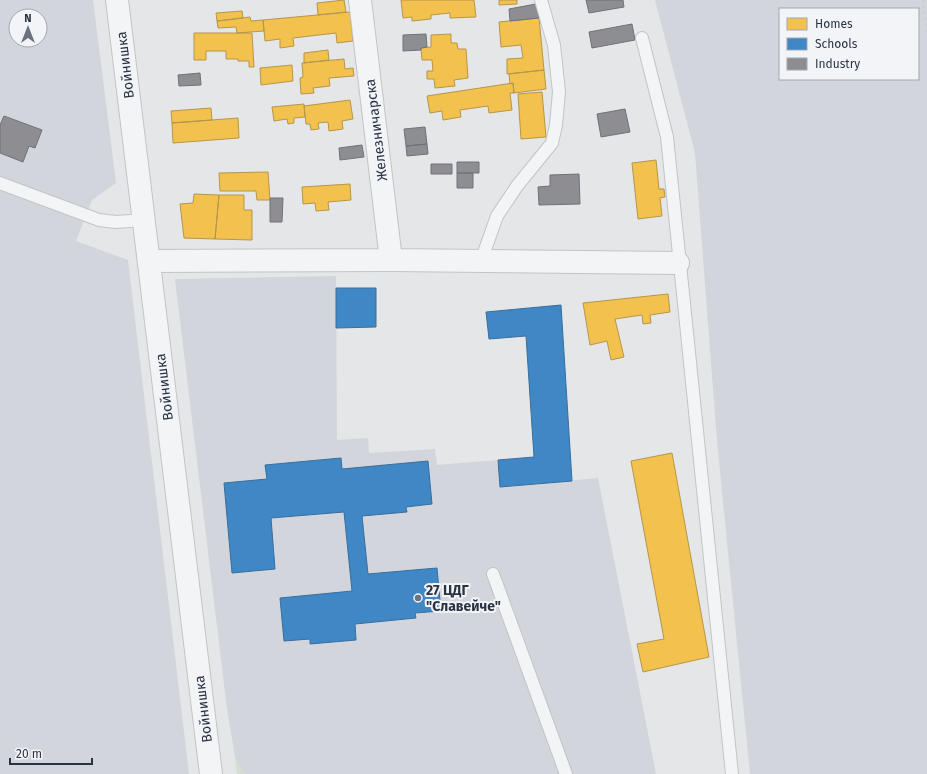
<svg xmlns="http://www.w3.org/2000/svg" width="927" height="774" font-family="'Fira Sans',sans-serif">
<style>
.built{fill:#d2d5db;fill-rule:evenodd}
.green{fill:#d4dcd4}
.homes{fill:#f2c14e;stroke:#b6964b}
.schools{fill:#3f88c5;stroke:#396e9e}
.industry{fill:#8d8d92;stroke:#6f727a}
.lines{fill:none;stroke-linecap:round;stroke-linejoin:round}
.service-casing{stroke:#c2c4c6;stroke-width:14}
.minor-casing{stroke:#c2c4c6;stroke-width:24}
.service{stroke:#f3f4f6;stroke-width:12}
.minor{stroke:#f3f4f6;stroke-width:22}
.rail{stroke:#ccced1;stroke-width:3;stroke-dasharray:2 4;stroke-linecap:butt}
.poi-dot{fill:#6b727d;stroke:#f2f4f8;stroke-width:1.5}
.labels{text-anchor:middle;stroke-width:4;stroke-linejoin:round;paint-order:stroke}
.street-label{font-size:14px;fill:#2a3343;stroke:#f2f4f8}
.poi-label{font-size:14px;font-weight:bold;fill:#2a3343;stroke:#f2f4f8;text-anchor:start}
</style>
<rect width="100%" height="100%" fill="#e4e6e8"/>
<path class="built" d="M0 0H93L116 183 92 200 76 241 128 260 189 774H0ZM16 16H40V40H16Z
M655 0H927V774H750L717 441 695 153ZM780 9H918V79H780Z
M336 276 337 440 368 438 369 453 435 449 437 465 498 460 500 487 598 478 656 774H244L235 757 227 709 175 279Z"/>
<path class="green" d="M235 757 244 774H237Z"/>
<path class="homes" d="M344 0 346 12 318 15 317 3Z
M401 0H474L476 17 450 18V13L431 15V19L412 21V17L403 18Z
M499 0H517V4L499 5Z
M242 11 243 18 217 21 216 13Z
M350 12 353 41 337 43 336 33 293 38 294 46 280 48V39L265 41 263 20Z
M250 17 251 21 263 20 264 31 237 33 236 27 218 28 217 21Z
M539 18 544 70 507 74V59L523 58 521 45 501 47 499 22Z
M194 33H252L254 67H249V61H238V59H226V51H206V60H194Z
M451 34V43H457L458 49H466L468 78 454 80 455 86 435 88 434 79H427V71H433L432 60H422L421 48 431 47V35Z
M328 50 329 60 304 63V53Z
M344 59 345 69 353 68 354 76 329 78 330 86 313 88 314 93 301 94 300 78 303 77 302 63Z
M292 65 293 81 261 85 260 68Z
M544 70 546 89 514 93 513 83 510 84 509 74Z
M513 83 514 93H510L512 110 489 113 488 106 460 110 461 117 443 120 442 111 430 113 427 96Z
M542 92 546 137 521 139 518 94Z
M350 100 353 119 342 121 343 129 329 131 328 122 318 123 319 129 311 130 310 124H306L304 106Z
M304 104 305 117 294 118V123L288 124 287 119 274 121 272 107Z
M211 108 212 120 172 123 171 111Z
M238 118 239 138 173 143 172 123Z
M656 160 659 189H664L665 197 660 198 662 216 638 219 632 163Z
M268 172 270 200H257L256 191H220L219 173Z
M350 184 351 200 328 202 329 210 316 211 315 203 303 204 302 187Z
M194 194 219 195 215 239 184 238 180 204 193 203Z
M219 195H244V210H252V240L215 239Z
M668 294 670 312 650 315 651 323 643 324 642 315 615 319 624 357 611 360 607 341 590 345 583 303Z
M672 453 709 657 643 672 637 644 664 639 631 461Z"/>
<path class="schools" d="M336 288H376V327L336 328Z
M561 305 572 481 500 487 498 460 534 457 526 336 489 339 486 312Z
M341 458 342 469 428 461 432 504 406 507 407 512 362 516 368 574 437 568 441 611 415 613 416 618 355 624 356 640 310 644V639L284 641 280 598 352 591 344 512 271 518 275 569 232 573 224 483 267 479 265 465Z"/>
<path class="industry" d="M586 0H623L624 7 589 13Z
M536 4 539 18 510 21 509 9Z
M632 24 635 40 592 48 589 32Z
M426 34 427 47 421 48V50L403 51V35Z
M200 73 201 85 179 86 178 75Z
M625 109 630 132 601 137 597 114Z
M4 116 42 130 35 148 29 146 23 162 0 153V125Z
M425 127 427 144 406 146 404 129Z
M427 144 428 154 407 156 406 146Z
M362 145 364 157 340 160 339 148Z
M457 162H479V173H457Z
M431 164H452V174H431Z
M457 173H473V188H457Z
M579 174 580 204 539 205 538 187 550 186V175Z
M270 198H283L282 222H270Z"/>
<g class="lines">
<defs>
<path id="service" d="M642 38 667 137 732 774
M0 183 99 220 116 222 144 220
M481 261 497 216 517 186 552 143 556 125 559 92 554 45 541 0
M493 574 566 774"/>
<path id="minor" d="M117 0 211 774
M360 0 391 260
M149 261 391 260 678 263"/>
</defs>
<use href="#service" class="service-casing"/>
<use href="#minor" class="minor-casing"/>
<use href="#service" class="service"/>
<use href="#minor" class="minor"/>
<path class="rail" d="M923 0 927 35"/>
</g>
<circle class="poi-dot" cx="418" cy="598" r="4"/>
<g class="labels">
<g class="street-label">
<text transform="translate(125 65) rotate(-97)" y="5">Войнишка</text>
<text transform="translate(376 130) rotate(-97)" y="5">Железничарска</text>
<text transform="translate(164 387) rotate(-97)" y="5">Войнишка</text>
<text transform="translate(203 709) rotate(-97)" y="5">Войнишка</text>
</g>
<g class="poi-label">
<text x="426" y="595">27 ЦДГ<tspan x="426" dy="16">"Славейче"</tspan></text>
</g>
</g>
<rect x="779" y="8" width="140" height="72" fill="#f2f4f8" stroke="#a2a7b0"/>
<rect x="787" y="18" width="20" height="12" fill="#f2c14e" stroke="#a2a7b0"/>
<text x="815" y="28" font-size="12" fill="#2a3343">Homes</text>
<rect x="787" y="38" width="20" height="12" fill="#3f88c5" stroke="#a2a7b0"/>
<text x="815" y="48" font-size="12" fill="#2a3343">Schools</text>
<rect x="787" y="58" width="20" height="12" fill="#8d8d92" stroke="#a2a7b0"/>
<text x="815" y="68" font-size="12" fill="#2a3343">Industry</text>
<g transform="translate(28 28)"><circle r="19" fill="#f2f4f8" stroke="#a2a7b0"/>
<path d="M0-3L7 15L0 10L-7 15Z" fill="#6b727d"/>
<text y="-6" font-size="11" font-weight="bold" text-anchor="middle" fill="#2a3343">N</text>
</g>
<path d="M10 758v6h82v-6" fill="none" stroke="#2a3343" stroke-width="2"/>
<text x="16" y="758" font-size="12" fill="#2a3343" stroke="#f2f4f8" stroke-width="3" paint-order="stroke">20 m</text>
</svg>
